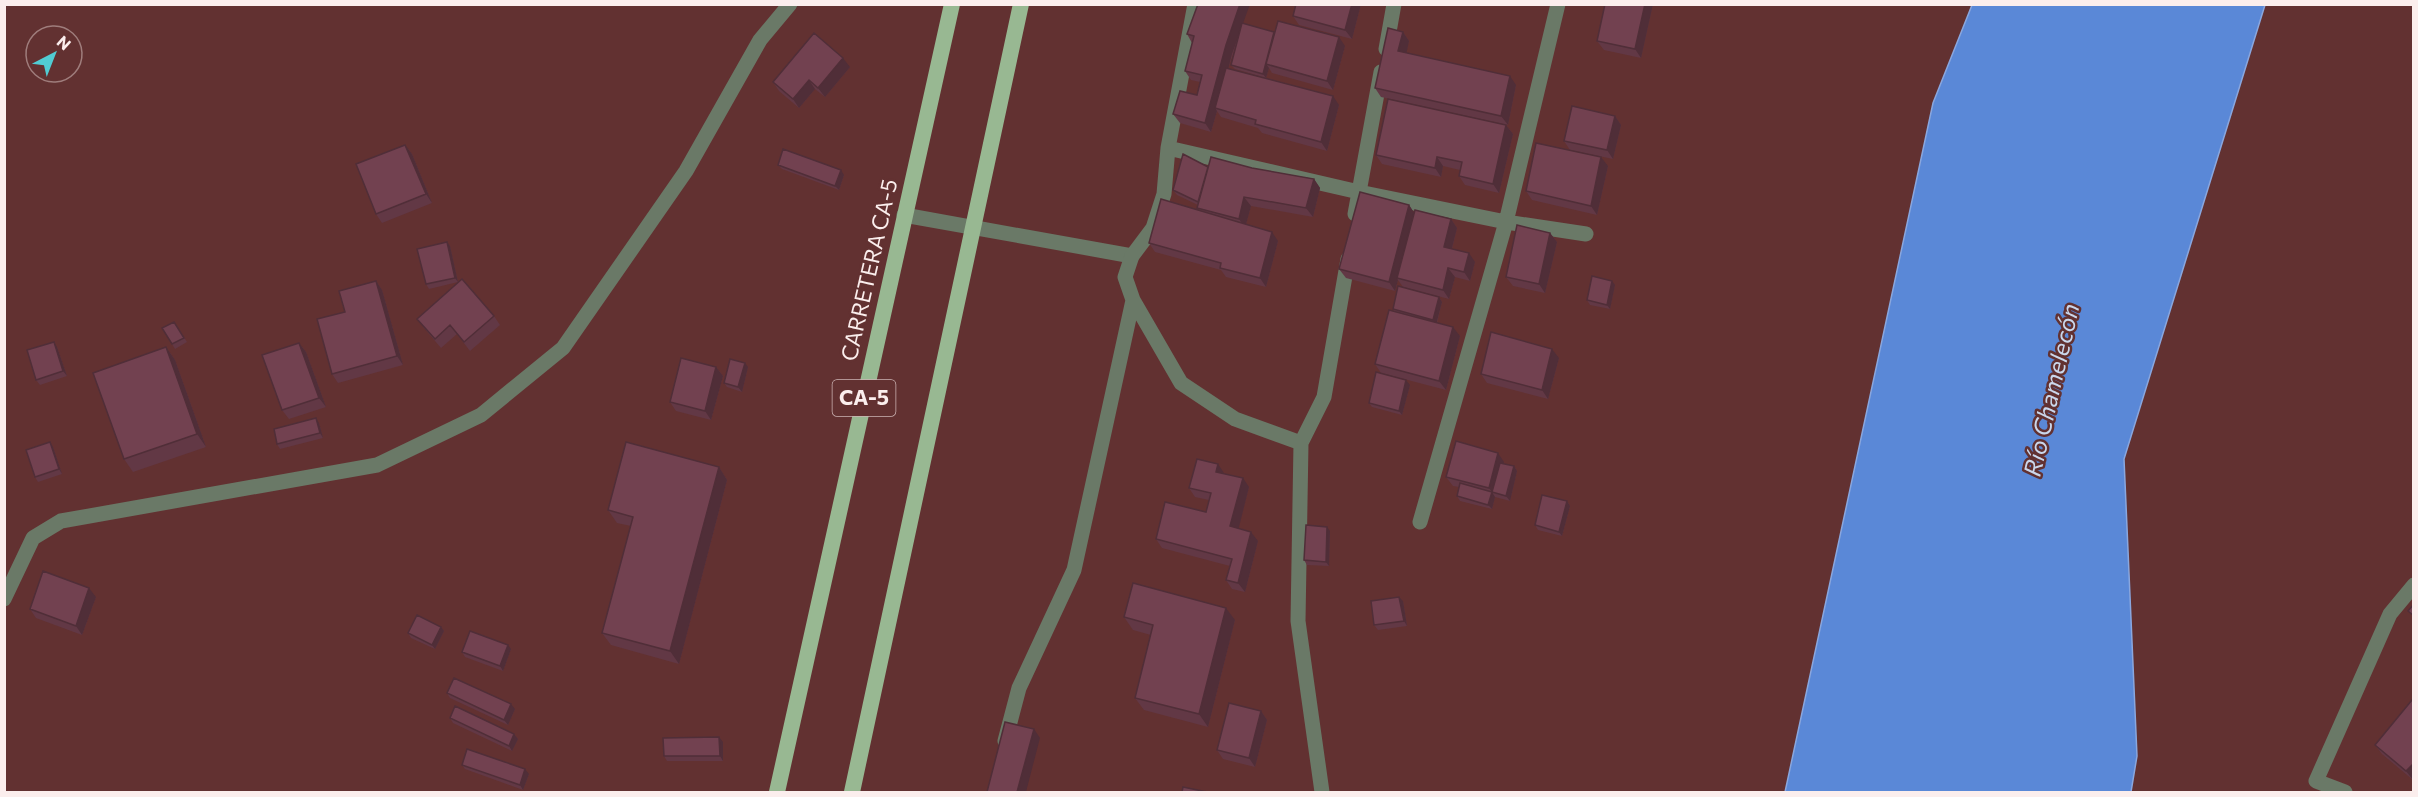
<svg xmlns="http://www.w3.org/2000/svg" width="2418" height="797" font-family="Commissioner,sans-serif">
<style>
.water{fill:#5a88d7;stroke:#8aa7de;stroke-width:1.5}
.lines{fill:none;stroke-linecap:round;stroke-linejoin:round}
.service{stroke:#6a7967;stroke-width:15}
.minor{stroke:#6a7967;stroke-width:15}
.trunk{stroke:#98b892;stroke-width:16}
.wall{fill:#623845}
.shaded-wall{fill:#502e38}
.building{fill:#724150;stroke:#502e38;stroke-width:1.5}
.labels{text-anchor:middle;stroke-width:5;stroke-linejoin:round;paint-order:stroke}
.shield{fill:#623131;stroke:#cdb5b5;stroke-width:1.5}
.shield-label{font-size:21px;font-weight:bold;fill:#fbeeed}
.street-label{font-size:22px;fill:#fbeeed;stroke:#623131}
.water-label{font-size:24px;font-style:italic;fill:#cad7ec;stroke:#623131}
</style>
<rect width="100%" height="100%" fill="#623131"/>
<path class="water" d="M1972 5H2265L2124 459 2137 756 2131 792H1785L1933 103Z"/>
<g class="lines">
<path class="service" d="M904 215 1132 256"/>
<path class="minor" d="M1386 49 1394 4
M1168 148 1359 192 1381 72
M1355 214 1359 192 1506 222 1586 234
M1133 300 1181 383 1235 419 1301 443
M1420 522 1506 222 1558 4
M4 599 33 538 61 521 377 465 481 415 563 348 686 171 760 40 790 4
M1005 741 1019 688 1074 570 1133 300 1125 277 1132 256 1153 228 1164 194 1168 148 1195 4
M1322 792 1298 621 1301 443 1324 397 1348 259
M2345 792 2316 781 2390 614 2414 585"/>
<path class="trunk" d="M777 792 952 4
M852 792 1021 4"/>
</g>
<path class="wall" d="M1296 4H1361L1352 39 1299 25 1293 16Z
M1605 4H1653L1641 58 1604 50 1597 41Z
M1243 24 1274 32 1345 46 1333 90 1272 73 1269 68 1266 78 1235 69 1231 65 1238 39 1228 69 1339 105 1327 151 1262 133 1258 128 1221 117 1217 111 1211 132 1180 123 1173 114 1197 95 1200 82 1191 80 1185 71 1192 43 1187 34Z
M1403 32 1409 41 1406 53 1516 85 1508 125 1381 97 1375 88Z
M850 67 825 97 815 89 799 108 779 91 773 82Z
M1615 116 1621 125 1613 159 1570 150 1564 141Z
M1506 125 1513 134 1499 193 1465 185 1459 176 1460 170 1443 166 1441 177 1382 164 1376 155Z
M405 145 412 154 432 203 382 223 376 214Z
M778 165 844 175 839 190 782 169Z
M1608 166 1597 215 1532 200 1526 191Z
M1208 167 1252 168 1314 179 1320 188 1313 217 1251 206 1246 224 1278 241 1266 287 1226 277 1221 270 1155 252 1149 243 1199 210 1197 208 1198 205 1177 195 1173 190Z
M1409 205 1414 213 1451 219 1457 228 1452 249 1475 262 1470 281 1455 277 1449 299 1403 287 1398 280 1395 291 1346 278 1339 269Z
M1550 233 1557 242 1545 293 1513 286 1506 277Z
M447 242 450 246 458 282 429 289 426 284Z
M376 281 382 290 403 365 338 383 332 374 345 312Z
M1615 285 1610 309 1590 305 1587 300Z
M1439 297 1442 302 1437 323 1460 336 1446 390 1381 373 1375 364 1394 312 1393 309Z
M494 316 500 325 470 351 457 334 441 348 424 328 417 319Z
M177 326 187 342 175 349 172 344Z
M299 343 306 352 326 407 289 419 282 410Z
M57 347 67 376 40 385 36 380Z
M166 347 175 360 206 447 133 472 124 459Z
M1559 358 1548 399 1487 383 1481 374Z
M716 367 723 376 711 420 676 411 670 402Z
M748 367 742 392 727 387 724 383Z
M1410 385 1402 415 1372 407 1369 403Z
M319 423 323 438 280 449 277 444Z
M50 442 53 447 62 474 38 482 35 477Z
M1504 462V464L1514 466 1517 471 1510 501 1495 497 1492 509 1460 501 1457 496 1459 487 1453 486 1446 477Z
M719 467 727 480 679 664 611 645 602 633 631 526 617 523 608 510Z
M1224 474 1249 487 1238 529 1258 541 1245 592 1232 589 1226 580 1230 566 1162 548 1156 539 1206 512 1209 500 1195 497 1189 488Z
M1567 501 1570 506 1562 536 1538 530 1535 525Z
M1330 531 1329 566 1307 565 1304 560Z
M96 597 82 635 36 618 30 609Z
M1403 601 1407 626 1378 630 1374 625Z
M1124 617 1235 620 1208 727 1144 710 1135 698 1151 635 1133 630Z
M441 627 444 631 435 649 411 638 408 633Z
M511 649 503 671 465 657 462 652Z
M447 693 515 709 508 725 450 698Z
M2412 700 2413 780 2382 754 2375 745Z
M1261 711 1267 720 1255 767 1223 759 1217 750Z
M450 718 514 734 518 739 512 751 453 723Z
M723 742V761H667L664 756Z
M462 765 529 774 523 790 465 769Z"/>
<path class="shaded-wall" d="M1240 4H1250L1232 54 1218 109 1215 108 1217 111 1211 132 1205 123 1226 45Z
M1352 4H1361L1352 39 1345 30Z
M1645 4H1653L1641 58 1635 49Z
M1274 32 1266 64 1269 68 1266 78 1263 74Z
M1403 32 1409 41 1405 60 1398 51Z
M1339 37 1345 46 1333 90 1327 81Z
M843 58 850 67 825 97 818 88Z
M1510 76 1516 85 1508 125 1501 116Z
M809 80 815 89 799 108 793 99Z
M1333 96 1339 105 1327 151 1321 142Z
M1615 116 1621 125 1613 159 1607 150Z
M1506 125 1513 134 1499 193 1493 184Z
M405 145 412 154 432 203 426 194Z
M1437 157 1443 166 1441 177 1435 168Z
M1601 157 1608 166 1597 215 1591 206Z
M841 170 844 175 839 190 835 186Z
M1314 179 1320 188 1313 217 1306 208Z
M1244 197 1251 206 1245 228 1239 219Z
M1409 205 1415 214 1397 278 1398 280 1395 291 1389 282Z
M1451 219 1457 228 1450 256 1444 247Z
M1272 232 1278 241 1266 287 1260 278Z
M1550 233 1557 242 1545 293 1539 284Z
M447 242 450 246 458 282 455 278Z
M1469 253 1475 262 1470 281 1464 272Z
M1448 268 1455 277 1449 299 1443 290Z
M376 281 382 290 403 365 397 356Z
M1612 281 1615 285 1610 309 1607 305Z
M1439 297 1442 302 1436 325 1433 320Z
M1453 327 1460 336 1446 390 1439 381Z
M54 342 57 347 67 376 63 371Z
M299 343 306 352 326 407 319 398Z
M166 347 175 360 206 447 197 434Z
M1552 349 1559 358 1548 399 1542 390Z
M745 363 748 367 742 392 738 387Z
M716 367 723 376 711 420 705 411Z
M1406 380 1410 385 1402 415 1399 411Z
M316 418 319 423 323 438 320 433Z
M50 442 53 447 62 474 59 469Z
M1498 453 1504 462 1496 493 1492 492 1489 488Z
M1218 464 1224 473 1216 472Z
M1514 466 1517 471 1510 501 1506 496Z
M719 467 727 480 679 664 670 651Z
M1243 478 1249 487 1237 535 1230 526Z
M1492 492 1495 497 1492 509 1488 505Z
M1567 501 1570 506 1562 536 1559 532Z
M1327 527 1330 531 1329 566 1326 562Z
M1251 532 1258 541 1245 592 1238 583Z
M89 588 96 597 82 635 76 626Z
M1399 597 1403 601 1407 626 1404 621Z
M1226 608 1235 620 1208 727 1199 714Z
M441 627 444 631 435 649 432 645Z
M508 645 511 649 503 671 500 666Z
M511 704 515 709 508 725 504 720Z
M1261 711 1267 720 1255 767 1249 758Z
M1034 729 1040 738 1026 792H1017Z
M514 734 518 739 512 751 509 746Z
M719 737 723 742V761L720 756Z
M2414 763V779L2413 780 2406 771Z
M525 769 529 774 523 790 520 785Z"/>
<path class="building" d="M1198 4H1240L1226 45 1205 123 1173 114 1180 91 1197 95 1202 75 1185 71 1194 36 1187 34Z
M1296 4H1352L1345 30 1293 16Z
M1605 4H1645L1635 49 1597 41Z
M1278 21 1339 37 1327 81 1266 64Z
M1242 23 1274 32 1263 74 1231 65Z
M1388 28 1403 32 1398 51 1510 76 1501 116 1375 88Z
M814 33 843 58 818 88 809 80 793 99 773 82Z
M1226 68 1333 96 1321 142 1255 124 1256 120 1215 108Z
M1388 99 1506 125 1493 184 1459 176 1462 162 1437 157 1435 168 1376 155Z
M1572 106 1615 116 1607 150 1564 141Z
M1536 143 1601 157 1591 206 1526 191Z
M405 145 426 194 376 214 356 164Z
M783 149 841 170 835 186 778 165Z
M1183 154 1208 167 1198 202 1173 190Z
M1211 157 1252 168 1314 179 1306 208 1244 197 1239 219 1197 208Z
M1360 192 1409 205 1389 282 1339 269Z
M1161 199 1272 232 1260 278 1220 268 1221 263 1149 243Z
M1415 210 1451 219 1444 247 1469 253 1464 272 1448 268 1443 290 1397 278Z
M1517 225 1550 233 1539 284 1506 277Z
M447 242 455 278 426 284 417 249Z
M1592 276 1612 281 1607 305 1587 300Z
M462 279 494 316 464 342 450 325 435 339 417 319Z
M376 281 397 356 332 374 317 319 345 312 339 291Z
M1398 286 1439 297 1433 320 1393 309Z
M1389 310 1453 327 1439 381 1375 364Z
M174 322 184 338 172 344 162 328Z
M1491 332 1552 349 1542 390 1481 374Z
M54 342 63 371 36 380 27 350Z
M299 343 319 398 282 410 262 355Z
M166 347 197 434 124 459 93 373Z
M681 358 716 367 705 411 670 402Z
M730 359 745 363 738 387 724 383Z
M1376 372 1406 380 1399 411 1369 403Z
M316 418 320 433 277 444 274 429Z
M1456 441 1498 453 1489 488 1446 477Z
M50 442 59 469 35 477 26 450Z
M626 442 719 467 670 651 602 633 633 517 608 510Z
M1197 459 1218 464 1216 472 1243 478 1230 526 1251 532 1238 583 1226 580 1232 559 1156 539 1165 502 1206 512 1211 493 1189 488Z
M1500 463 1514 466 1506 496 1492 492Z
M1460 483 1492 492 1488 505 1457 496Z
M1542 495 1567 501 1559 532 1535 525Z
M1306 525 1327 527 1326 562 1304 560Z
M43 571 89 588 76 626 30 609Z
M1133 583 1226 608 1199 714 1135 698 1153 625 1124 617Z
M1399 597 1404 621 1374 625 1371 601Z
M2414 604V616L2408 611Z
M417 615 441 627 432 645 408 633Z
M470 631 508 645 500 666 462 652Z
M454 678 511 704 504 720 447 693Z
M2412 700 2414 701V763L2406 771 2375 745Z
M1229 703 1261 711 1249 758 1217 750Z
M455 706 514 734 509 746 450 718Z
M1005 722 1034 729 1017 792H987Z
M719 737 720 756H664L663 738Z
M467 749 525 769 520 785 462 765Z
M1183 787 1207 792H1182Z"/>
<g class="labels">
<rect class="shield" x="832.5" y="380" width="63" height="36" rx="4.5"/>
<g class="shield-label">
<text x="864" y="405">CA-5</text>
</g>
<g class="street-label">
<text transform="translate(869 270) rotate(-77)" y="8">CARRETERA CA-5</text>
</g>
<g class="water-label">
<text transform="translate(2052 390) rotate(-77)" y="8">Río Chamelecón</text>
</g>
</g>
<rect width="2418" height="797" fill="none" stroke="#fbeeed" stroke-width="12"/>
<g transform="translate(54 54) rotate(42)"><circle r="28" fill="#623131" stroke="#9f7d7c" stroke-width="1.5"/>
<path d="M0-4.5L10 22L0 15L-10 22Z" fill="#51ccd3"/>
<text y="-9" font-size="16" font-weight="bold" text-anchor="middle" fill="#fbeeed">N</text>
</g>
</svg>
